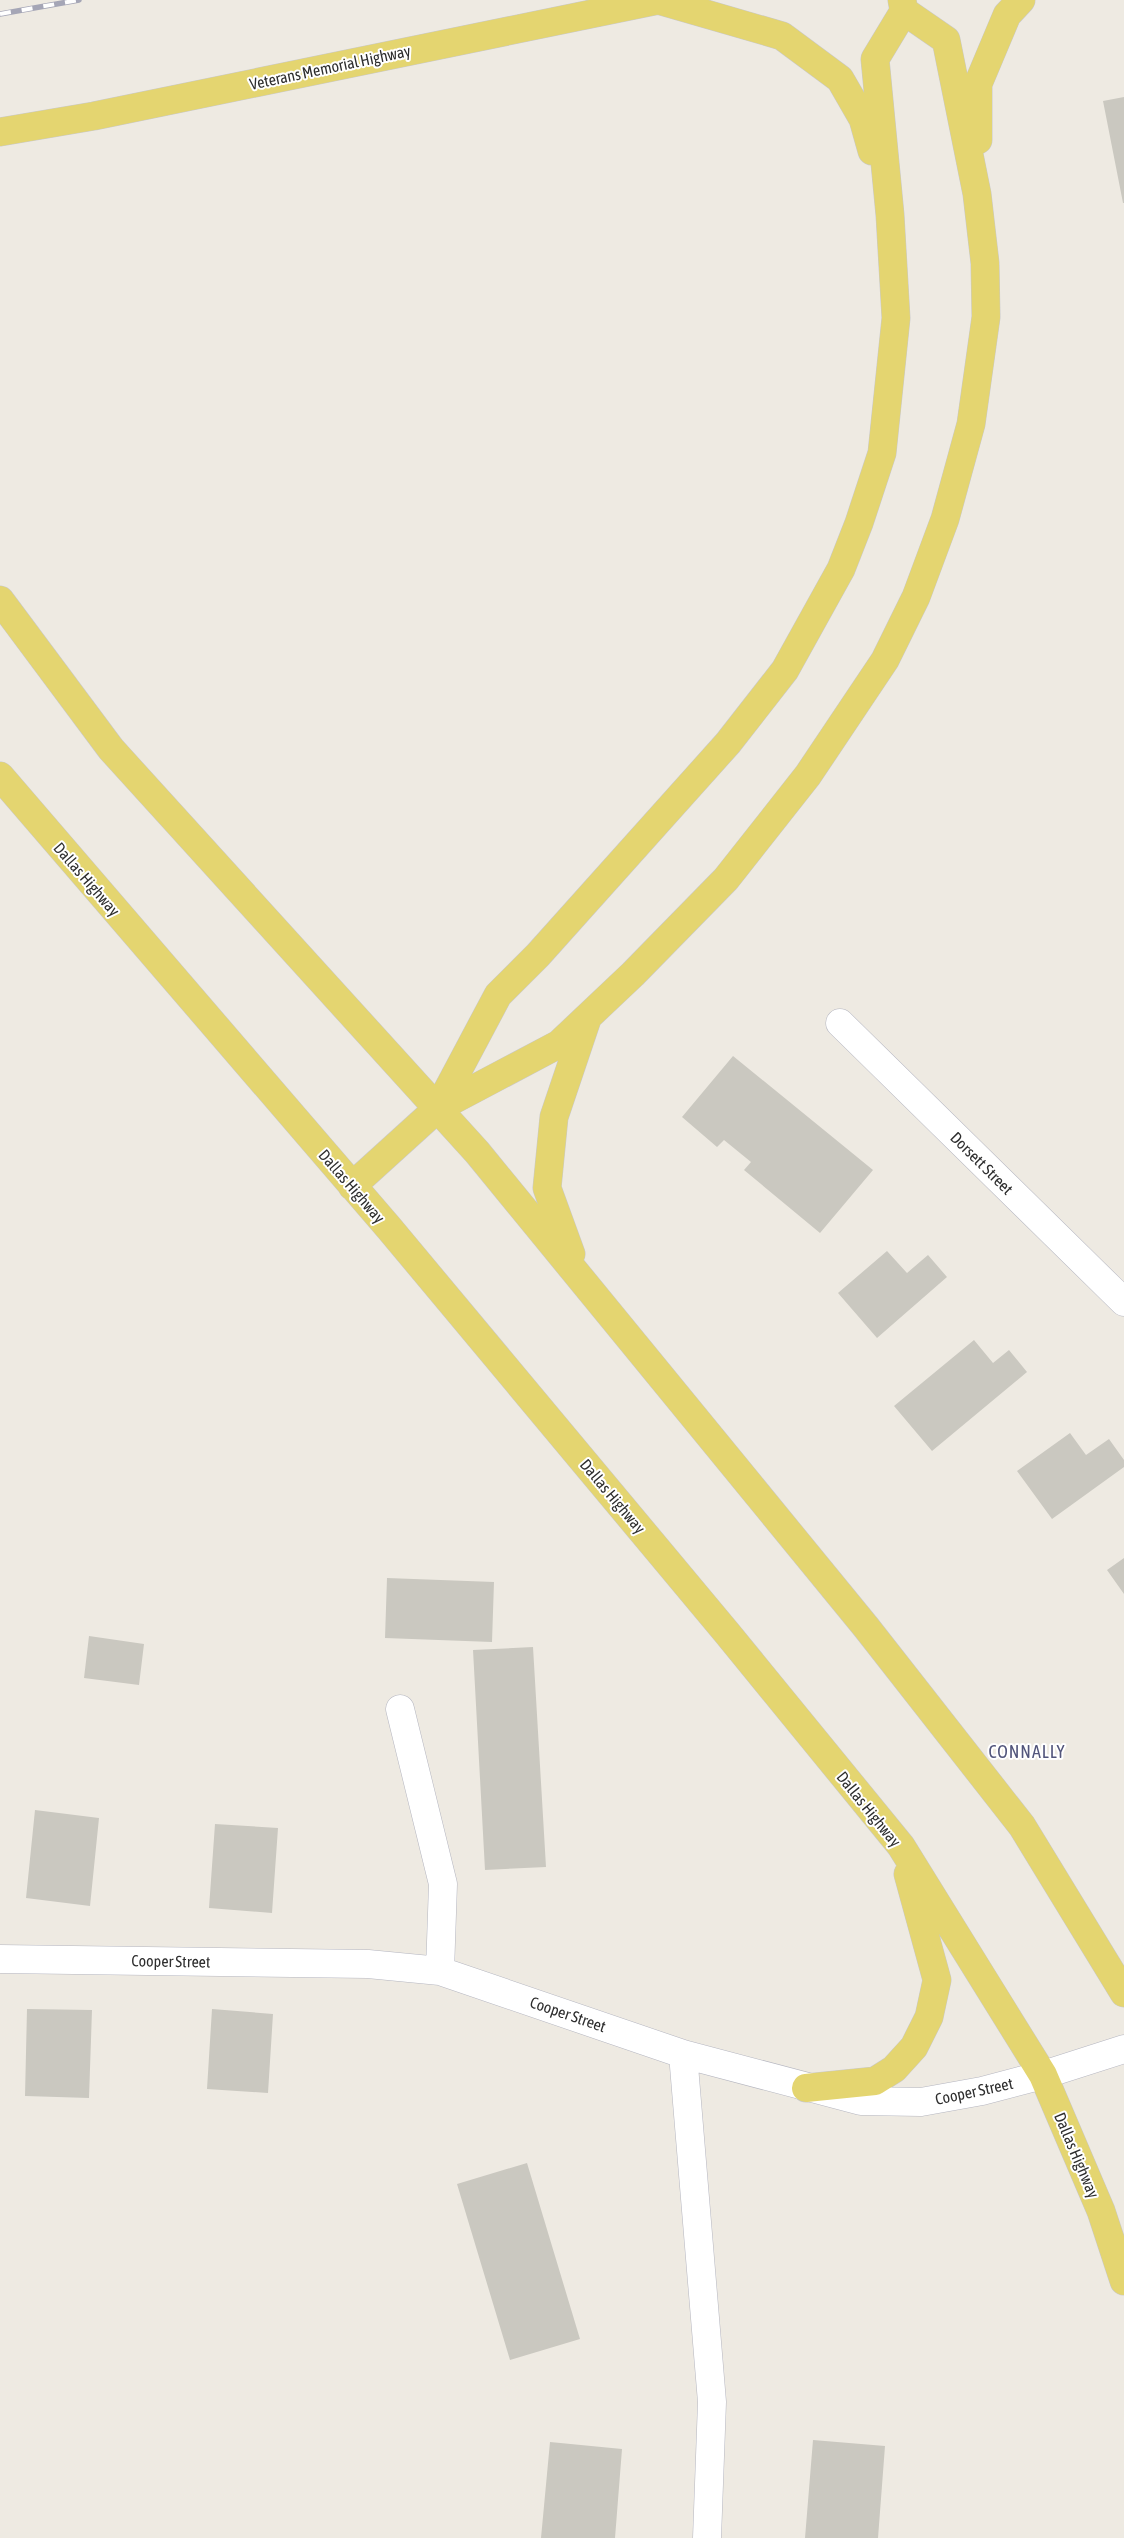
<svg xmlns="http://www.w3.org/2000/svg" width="1124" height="2538" font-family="'Asap Condensed',sans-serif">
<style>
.building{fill:#cac8c0}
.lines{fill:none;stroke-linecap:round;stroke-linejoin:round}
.minor-casing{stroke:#b5b6c0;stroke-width:29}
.major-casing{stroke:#c9c9c9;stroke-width:29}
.minor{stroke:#fff;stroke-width:28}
.major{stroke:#e4d570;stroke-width:28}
.rail-casing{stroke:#a5a6b6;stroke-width:5.5}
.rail{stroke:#fff;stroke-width:4;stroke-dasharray:11;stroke-linecap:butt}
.labels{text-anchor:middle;stroke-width:4;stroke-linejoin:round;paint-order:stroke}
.street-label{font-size:16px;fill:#2e2e2e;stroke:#fff}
.neighbourhood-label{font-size:18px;letter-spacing:1px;fill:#52557b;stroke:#fff}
</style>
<rect width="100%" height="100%" fill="#eeeae2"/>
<path class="building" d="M1124 97V203H1123L1103 101Z
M733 1056 873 1170 820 1233 744 1170 751 1162 724 1140 717 1147 682 1117Z
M887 1251 907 1273 928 1255 947 1277 877 1338 838 1293Z
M974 1340 993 1363 1009 1350 1027 1372 932 1451 894 1406Z
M1070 1433 1086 1455 1109 1439 1124 1460V1467L1052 1519 1017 1471Z
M1124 1558V1594L1107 1570Z
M387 1578 494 1582 492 1642 385 1638Z
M89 1636 144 1644 139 1685 84 1678Z
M533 1647 546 1867 485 1870 473 1650Z
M35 1810 99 1818 90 1906 26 1898Z
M215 1824 278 1828 272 1913 209 1908Z
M27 2009 92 2010 89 2098 25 2096Z
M212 2009 273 2014 268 2093 207 2089Z
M527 2163 580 2339 510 2360 457 2184Z
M813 2440 885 2446 878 2538H805Z
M550 2442 622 2449 615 2538H541Z"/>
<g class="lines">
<defs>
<path id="minor" d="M840 1023 1124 1302
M400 1709 443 1884 440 1971
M0 1959 368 1964 440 1971 683 2054 861 2101 921 2102 982 2091 1043 2075 1124 2049
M683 2054 712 2402 707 2538"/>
<path id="major" d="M658 0 782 36 840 79 863 119 872 151
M0 132 94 116 659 0
M978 140V84L1007 15 1021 0
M0 600 111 749 477 1152 866 1627 1022 1826 1124 1993
M0 776 389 1228 727 1633 901 1846 1043 2075 1101 2211 1124 2281
M438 1108 498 995 538 955 728 743 785 670 841 569 859 523 882 453 896 318 890 215 875 59 904 11 902 0
M352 1186 438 1108 559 1044 633 974 726 879 808 775 885 660 916 597 945 519 971 424 986 317 985 263 977 194 946 40 904 11
M571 1254 547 1188 554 1117 587 1019
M806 2088 875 2081 894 2069 914 2047 929 2017 937 1980 908 1874"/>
</defs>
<use href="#minor" class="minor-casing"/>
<use href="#major" class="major-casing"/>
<use href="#minor" class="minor"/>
<use href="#major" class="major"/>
<defs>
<path id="rail" d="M0 14 79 0"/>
</defs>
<use href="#rail" class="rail-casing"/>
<use href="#rail" class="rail"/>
</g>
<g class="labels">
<g class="street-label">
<text transform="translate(330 67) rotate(-12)" y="6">Veterans Memorial Highway</text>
<text transform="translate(87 879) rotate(49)" y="6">Dallas Highway</text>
<text transform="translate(982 1163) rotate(45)" y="6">Dorsett Street</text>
<text transform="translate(352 1186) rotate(49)" y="6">Dallas Highway</text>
<text transform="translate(613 1496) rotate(50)" y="6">Dallas Highway</text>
<text transform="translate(869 1809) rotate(51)" y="6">Dallas Highway</text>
<text transform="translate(171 1961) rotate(1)" y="6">Cooper Street</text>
<text transform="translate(568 2014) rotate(19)" y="6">Cooper Street</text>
<text transform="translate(974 2091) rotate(-12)" y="6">Cooper Street</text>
<text transform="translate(1077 2155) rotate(67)" y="6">Dallas Highway</text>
</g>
<g class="neighbourhood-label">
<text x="1027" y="1758">CONNALLY</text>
</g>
</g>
</svg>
